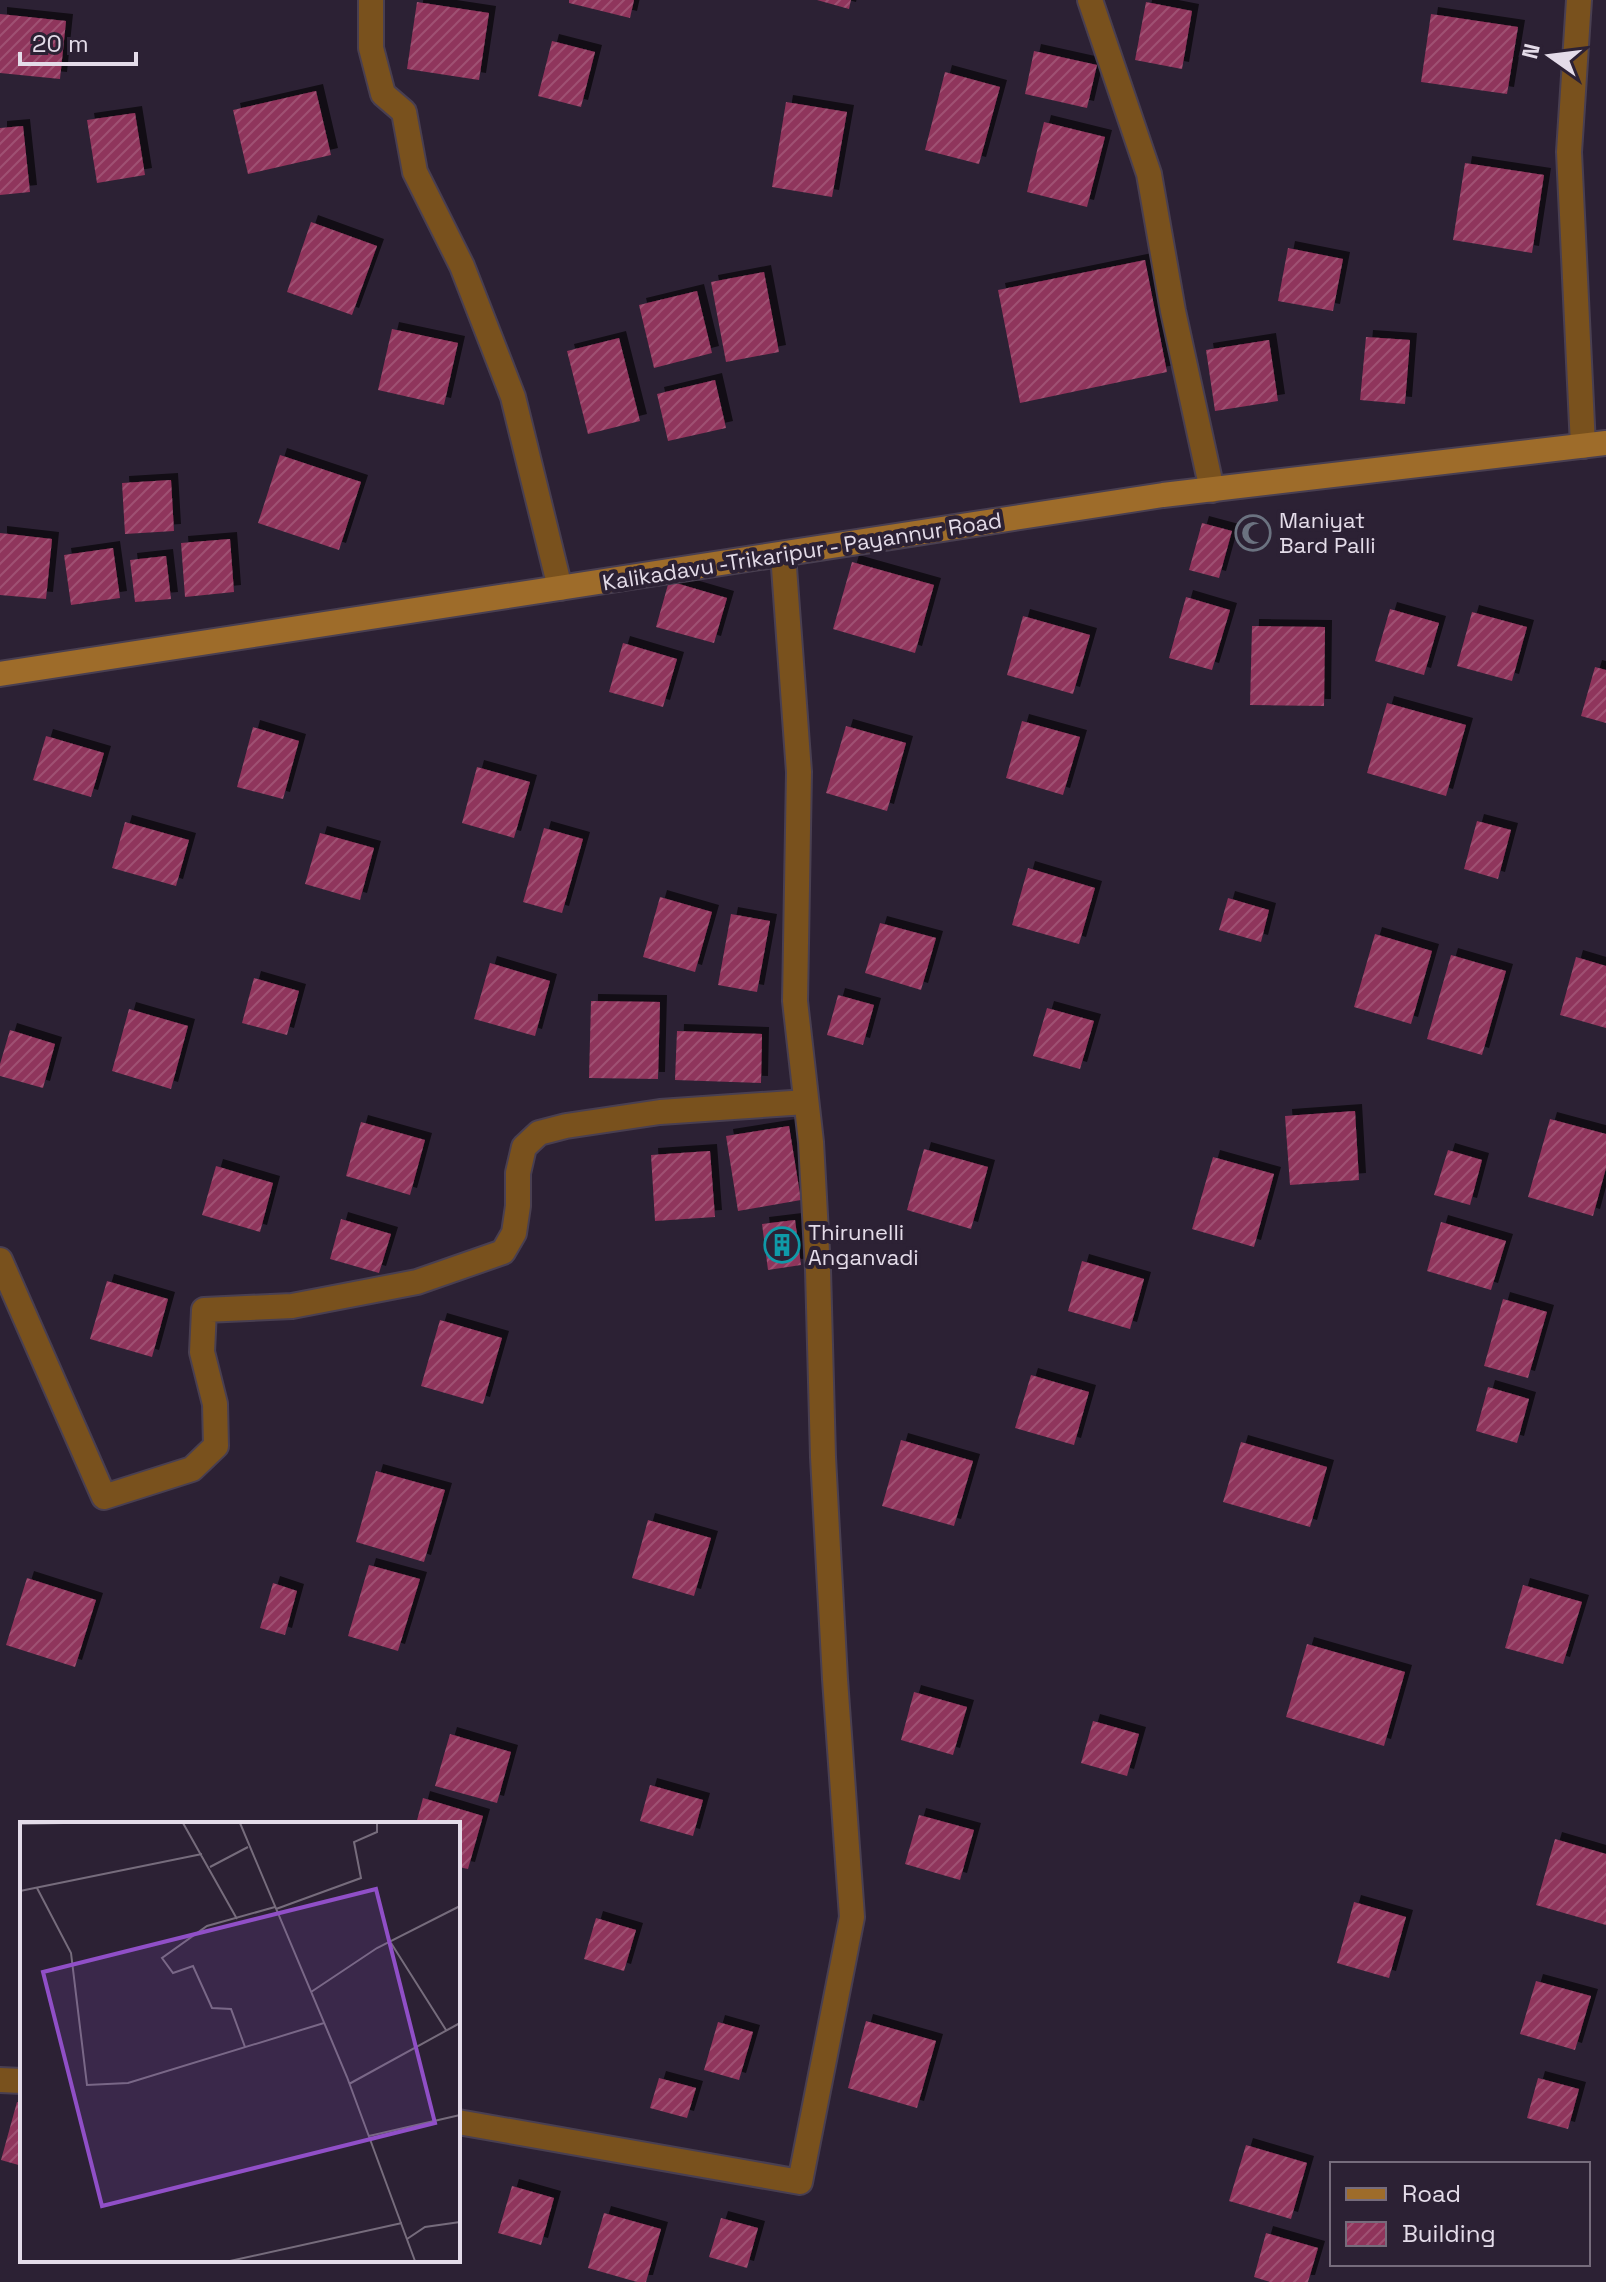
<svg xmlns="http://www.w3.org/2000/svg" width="1606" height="2282" font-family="'Space Grotesk',sans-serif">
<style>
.building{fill:url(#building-hatch);filter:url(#shadow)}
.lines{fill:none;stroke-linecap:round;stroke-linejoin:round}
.street-casing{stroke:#493f51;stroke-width:28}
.secondary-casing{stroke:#493f51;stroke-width:28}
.street{stroke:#79511d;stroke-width:24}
.secondary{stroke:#9e6c2a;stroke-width:24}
.labels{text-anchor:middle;stroke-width:8;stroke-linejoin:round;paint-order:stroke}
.poi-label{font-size:22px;fill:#e4dce9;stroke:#2c2134;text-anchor:start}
.street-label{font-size:22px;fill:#e4dce9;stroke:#2c2134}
.inset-road{fill:none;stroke:#766c7c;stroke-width:2}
.view{fill:#904fc7;fill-opacity:0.15;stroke:#904fc7;stroke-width:4}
.inset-edge{fill:none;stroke:#e4dce9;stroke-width:4}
</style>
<defs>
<pattern id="building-hatch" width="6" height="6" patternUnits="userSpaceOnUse" patternTransform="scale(2)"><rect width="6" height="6" fill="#8f345b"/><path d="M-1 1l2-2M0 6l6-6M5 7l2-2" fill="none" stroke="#9f5173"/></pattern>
<filter id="shadow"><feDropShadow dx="7" dy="-7" stdDeviation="0" flood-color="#0009"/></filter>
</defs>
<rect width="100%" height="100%" fill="#2c2134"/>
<path class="building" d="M569 0H634L630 18 569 3Z
M817 0H851L849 9Z
M417 2 489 13 479 80 407 69Z
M1146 2 1192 11 1182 69 1135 60Z
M0 14 66 21 60 79 0 73Z
M1431 14 1518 27 1507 94 1421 82Z
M552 41 595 52 581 107 538 96Z
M1034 51 1097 65 1087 108 1025 94Z
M945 72 1000 87 979 164 925 150Z
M316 91 331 155 248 174 233 110Z
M786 102 847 112 832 197 772 187Z
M135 113 145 175 97 183 87 120Z
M1044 122 1105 137 1087 207 1027 192Z
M23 126 30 192 0 195V128Z
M1465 163 1544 175 1532 253 1453 240Z
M311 222 377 246 352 315 287 292Z
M1288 248 1343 259 1333 311 1278 301Z
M1145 260 1167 372 1020 403 998 290Z
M764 272 779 352 726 362 711 282Z
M697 291 712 353 654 368 639 305Z
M392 329 458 343 444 405 378 390Z
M1366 337 1410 340 1405 404 1360 400Z
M619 338 640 421 588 434 567 351Z
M1269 340 1278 401 1215 411 1206 350Z
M715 380 726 428 668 441 657 394Z
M280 455 361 482 339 550 258 523Z
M171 480 174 531 125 534 122 483Z
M1202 523 1232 531 1219 578 1189 570Z
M0 533 52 539 46 599 0 595Z
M230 539 234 592 185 597 181 543Z
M113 548 120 598 71 605 64 555Z
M166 556 171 599 135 602 130 560Z
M852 562 934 585 915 653 833 629Z
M669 581 727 598 714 643 656 627Z
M1186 597 1230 610 1212 670 1169 658Z
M1390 609 1439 623 1424 675 1375 661Z
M1472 612 1527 627 1512 681 1457 666Z
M1023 616 1090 635 1073 694 1007 675Z
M1252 626 1325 627 1324 706 1250 705Z
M623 643 677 659 663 707 609 692Z
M1595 667 1606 670V723L1581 716Z
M1387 703 1466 725 1446 796 1367 773Z
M1022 721 1080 737 1063 795 1006 778Z
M846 726 906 743 887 811 826 793Z
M253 727 299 741 283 799 237 787Z
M46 736 104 753 91 797 33 780Z
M477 767 530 782 514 838 462 823Z
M1477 821 1511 830 1498 879 1464 869Z
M125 822 189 840 176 886 112 868Z
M544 828 583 839 562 913 523 902Z
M320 833 374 848 360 900 305 884Z
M1028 868 1095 888 1079 944 1012 925Z
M660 897 712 912 695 972 643 957Z
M1228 898 1269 910 1261 942 1219 930Z
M731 914 770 921 757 992 718 985Z
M880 923 936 938 921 990 865 973Z
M1375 934 1432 951 1411 1024 1354 1007Z
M1451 955 1506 971 1482 1055 1427 1039Z
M1576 957 1606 966V1028L1560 1015Z
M490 963 550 981 535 1036 474 1019Z
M254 978 299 991 287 1035 242 1023Z
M838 995 874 1005 863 1045 827 1035Z
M591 1001 660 1002 658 1079 589 1078Z
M1047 1008 1094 1021 1080 1069 1033 1056Z
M129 1009 188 1026 171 1089 112 1071Z
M10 1030 55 1044 43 1088 0 1076V1064Z
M677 1031 762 1034 761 1083 675 1080Z
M1355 1111 1359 1180 1290 1185 1285 1116Z
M1550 1119 1606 1134V1168L1593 1216 1528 1197Z
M361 1122 425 1140 410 1195 346 1176Z
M789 1126 801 1200 738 1211 726 1136Z
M924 1149 988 1167 971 1229 907 1210Z
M1448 1150 1482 1160 1470 1205 1434 1195Z
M710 1151 715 1217 655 1221 651 1155Z
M1213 1157 1274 1174 1254 1247 1192 1229Z
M216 1166 273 1183 260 1232 202 1215Z
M341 1219 391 1234 379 1273 330 1259Z
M795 1220 801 1265 768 1270 762 1224Z
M1441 1222 1506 1241 1491 1290 1427 1271Z
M1082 1261 1144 1279 1130 1329 1068 1311Z
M107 1281 168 1299 152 1357 90 1339Z
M1503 1299 1547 1312 1528 1378 1484 1366Z
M440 1320 502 1338 483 1404 421 1386Z
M1031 1375 1089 1392 1074 1445 1015 1428Z
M1488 1387 1529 1399 1517 1443 1476 1431Z
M901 1440 973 1461 954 1526 882 1506Z
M1241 1442 1327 1467 1310 1527 1223 1502Z
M376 1471 445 1490 424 1562 356 1542Z
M648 1520 711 1538 694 1596 632 1578Z
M369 1565 420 1579 398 1651 348 1636Z
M27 1578 96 1600 75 1667 6 1645Z
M273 1583 297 1591 285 1635 260 1628Z
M1523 1585 1582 1602 1563 1664 1505 1648Z
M1307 1644 1405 1672 1384 1746 1286 1717Z
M914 1692 967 1707 953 1755 901 1740Z
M1093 1721 1139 1734 1127 1776 1081 1763Z
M450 1734 511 1752 497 1803 435 1786Z
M650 1785 703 1800 693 1836 640 1821Z
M423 1798 483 1816 468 1869 458 1867V1824H416Z
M919 1815 974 1830 960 1880 905 1864Z
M1555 1839 1606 1854V1925L1536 1905Z
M1354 1902 1406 1917 1389 1978 1337 1963Z
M596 1918 636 1930 624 1971 584 1959Z
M1536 1981 1591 1996 1575 2050 1520 2034Z
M866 2021 936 2041 917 2108 848 2088Z
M718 2022 753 2032 739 2080 704 2070Z
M659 2078 696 2088 687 2118 650 2108Z
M1538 2078 1579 2089 1568 2129 1527 2118Z
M17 2102 22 2103V2166L1 2160Z
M1246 2145 1307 2163 1291 2219 1229 2201Z
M512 2186 554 2198 541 2245 498 2233Z
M604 2213 661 2229 646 2282H637L588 2268Z
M721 2218 758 2228 747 2268 709 2257Z
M1266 2233 1318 2248 1308 2282H1270L1254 2277Z"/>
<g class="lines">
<defs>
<path id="street" d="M371 0V48L383 94 404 112 415 172 462 266 513 397 560 588
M1090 0 1149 174 1173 311 1212 490
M1579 0 1569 152 1583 446
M0 1260 104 1497 192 1469 216 1446 215 1404 202 1352 204 1310 292 1306 417 1282 503 1252 514 1233 518 1206V1173L524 1147 539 1133 566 1126 660 1112 806 1102
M0 2080 22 2081
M458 2122 800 2182 852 1917 835 1679 823 1457 818 1270 811 1142 795 1001 799 772 783 554"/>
<path id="secondary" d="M0 674 1163 495 1606 443"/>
</defs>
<use href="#street" class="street-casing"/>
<use href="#secondary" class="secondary-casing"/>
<use href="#street" class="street"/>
<use href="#secondary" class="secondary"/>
</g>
<defs>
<symbol id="mosque-ring" viewBox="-11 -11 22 22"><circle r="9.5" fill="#2c2134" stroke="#6b7280" stroke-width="1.5"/><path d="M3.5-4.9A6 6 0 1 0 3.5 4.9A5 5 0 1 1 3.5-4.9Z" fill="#6b7280"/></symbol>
<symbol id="building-ring" viewBox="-11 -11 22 22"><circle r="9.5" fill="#2c2134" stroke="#0f9aa8" stroke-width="1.5"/><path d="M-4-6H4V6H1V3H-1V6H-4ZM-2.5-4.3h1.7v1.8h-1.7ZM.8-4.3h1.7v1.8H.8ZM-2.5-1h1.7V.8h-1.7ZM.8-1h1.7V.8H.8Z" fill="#0f9aa8"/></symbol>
</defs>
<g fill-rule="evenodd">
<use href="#mosque-ring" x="1233" y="513" width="40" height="40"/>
<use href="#building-ring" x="762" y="1225" width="40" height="40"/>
</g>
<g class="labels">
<g class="poi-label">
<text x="1279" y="528">Maniyat<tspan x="1279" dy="25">Bard Palli</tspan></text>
<text x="808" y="1240">Thirunelli<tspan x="808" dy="25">Anganvadi</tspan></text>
</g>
<g class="street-label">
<text transform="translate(802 551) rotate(-9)" y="8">Kalikadavu -Trikaripur - Payannur Road</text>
</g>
</g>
<g transform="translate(20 1822)">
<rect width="440" height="440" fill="#2c2134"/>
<path class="inset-road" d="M163 1 217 97M220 1 327 255 395 439M0 2 44 1M190 45 228 25M17 66 51 131 67 263 108 261 304 201M0 69 182 32M256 87 341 56 334 20 357 10V1M371 121 426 208M291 170 357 126 440 84M225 225 211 187 192 186 173 144 153 151 142 136 187 104 255 85M329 262 440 201M349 314 440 293M387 417 405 405 440 400M210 439 382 401"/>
<path class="view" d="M356 67 415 301 82 384 23 150Z"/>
<rect width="440" height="440" class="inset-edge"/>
</g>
<rect x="1330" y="2162" width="260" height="104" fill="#2c2134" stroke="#766c7c" stroke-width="2"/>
<rect x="1346" y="2188" width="40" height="12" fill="#9e6c2a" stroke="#766c7c" stroke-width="2"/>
<text x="1402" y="2202" font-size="24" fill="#e4dce9">Road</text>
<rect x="1346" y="2222" width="40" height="24" fill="url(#building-hatch)" stroke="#766c7c" stroke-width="2"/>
<text x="1402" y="2242" font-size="24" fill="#e4dce9">Building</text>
<g transform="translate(1550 56) rotate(284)" stroke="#2c2134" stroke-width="6" paint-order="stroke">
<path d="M0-6L14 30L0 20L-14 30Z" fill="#e4dce9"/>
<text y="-12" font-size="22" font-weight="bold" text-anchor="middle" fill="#e4dce9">N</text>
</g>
<path d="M20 52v12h116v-12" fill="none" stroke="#e4dce9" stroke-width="4"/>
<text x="32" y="52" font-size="24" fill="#e4dce9" stroke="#2c2134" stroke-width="6" paint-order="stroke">20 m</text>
</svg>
